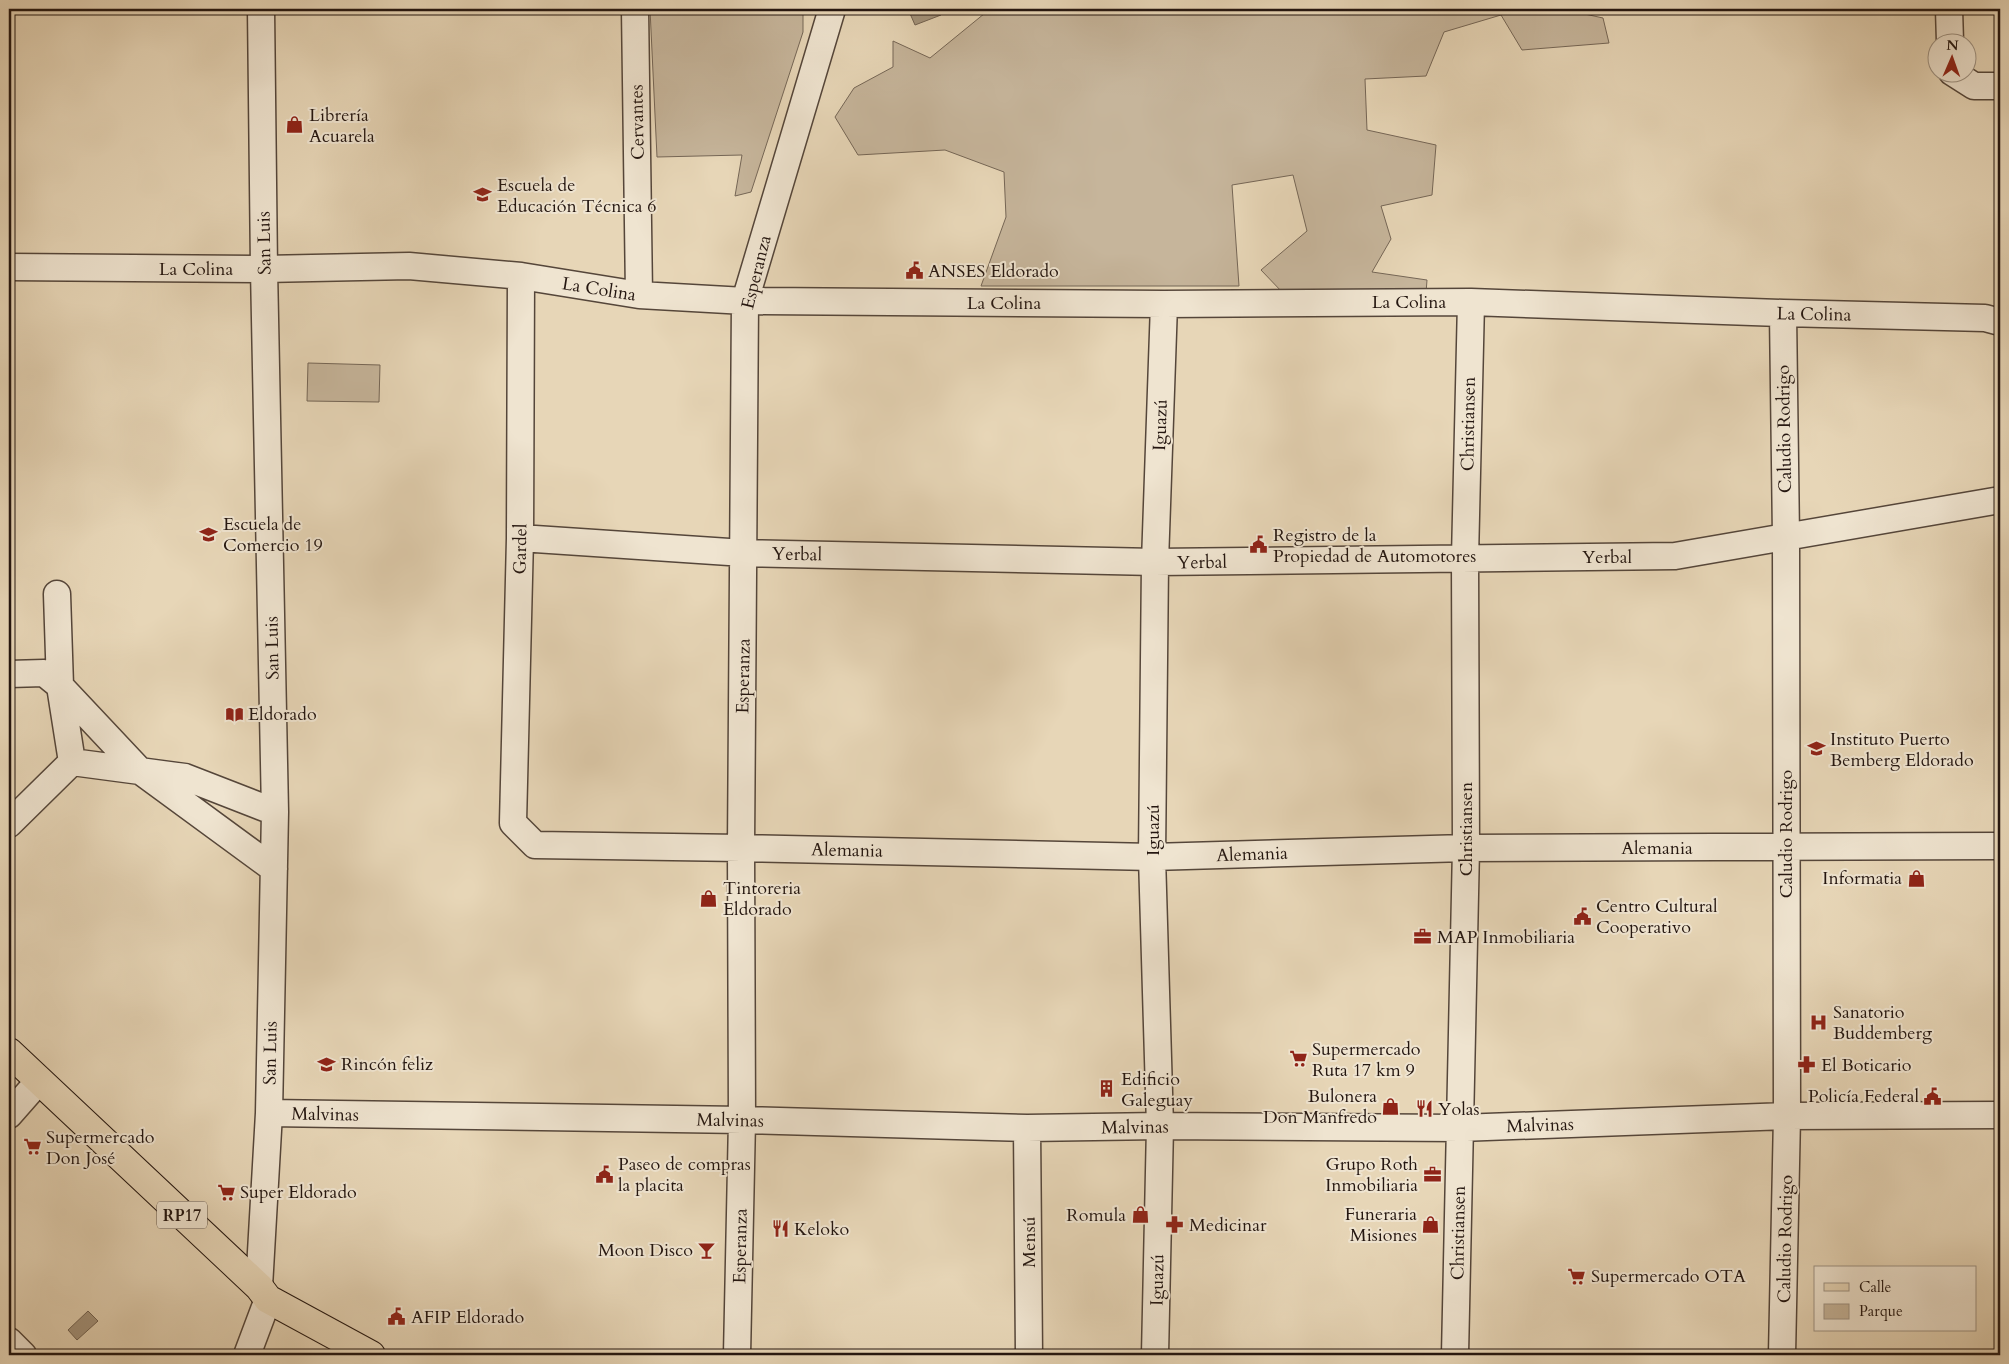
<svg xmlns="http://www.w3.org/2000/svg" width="2009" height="1364" font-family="Cardo,serif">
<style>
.green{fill:#c6b59b;stroke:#756656}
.water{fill:#a5957e;stroke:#716252}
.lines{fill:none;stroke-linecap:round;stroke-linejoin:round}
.minor-casing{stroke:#55463a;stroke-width:29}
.major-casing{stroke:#241610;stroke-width:30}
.minor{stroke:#efe4d0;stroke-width:26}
.major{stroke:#e7d6b7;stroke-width:28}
.labels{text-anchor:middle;stroke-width:4;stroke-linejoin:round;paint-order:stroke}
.shield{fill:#efe4d0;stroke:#61544a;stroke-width:1}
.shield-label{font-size:16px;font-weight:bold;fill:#241610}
.poi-label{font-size:18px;fill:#241610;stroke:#efe4d0;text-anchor:start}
.street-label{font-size:18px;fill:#241610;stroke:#efe4d0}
</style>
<rect width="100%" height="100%" fill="#e7d6b7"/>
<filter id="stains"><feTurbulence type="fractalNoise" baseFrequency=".004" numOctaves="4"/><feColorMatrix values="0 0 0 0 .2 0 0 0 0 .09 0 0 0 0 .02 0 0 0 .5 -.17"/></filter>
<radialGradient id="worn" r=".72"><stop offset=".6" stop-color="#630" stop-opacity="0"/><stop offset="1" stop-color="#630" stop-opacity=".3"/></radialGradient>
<path class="green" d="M650 9H803V32L751 192 735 196 742 155 657 157Z
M990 9H1562L1603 18 1609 43 1522 50 1501 15 1444 32 1426 76 1365 79 1367 130 1436 145 1432 195 1381 206 1391 239 1372 272 1427 280 1426 293H1283L1261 270 1307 231 1293 175 1232 185 1239 286H981L1006 217 1004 172 945 150 858 155 835 117 854 88 893 67V41L930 58Z
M308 363 380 365 379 402 307 401Z"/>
<path class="water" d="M908 9H938L941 15 915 25Z
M88 1311 98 1321 77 1340 68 1330Z"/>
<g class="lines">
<defs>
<path id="minor" d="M635 9 639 295
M1949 9 1950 42
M1952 72 1974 86H2000
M9 267 264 269 409 266 521 276 639 295 745 301 1164 304 1471 302 1783 313 1985 318 2000 322
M521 276 520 538 513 823 535 845 741 848 1152 857 1466 848 2000 846
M520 538 744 553 1155 562 1675 556 2000 500
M57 594 60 686 139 770 274 869
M9 674 44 673 60 686 72 762
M9 824 72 762 185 777 275 812
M269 1113 742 1120 1027 1128 1160 1126 1460 1128 1787 1116 2000 1115
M9 1115 38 1082
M1027 1128 1029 1355
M259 1287 269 1113 275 812 264 269 261 9
M9 1341 23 1355
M247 1355 268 1299
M737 1355 742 1120 741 848 745 301 832 9
M1155 1355 1160 1126 1152 857 1155 562 1164 304
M1455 1355 1466 848 1465 558 1471 302
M1782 1355 1787 1116 1786 538 1783 313"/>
<path id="major" d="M9 1052 259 1287 268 1299 371 1355"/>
</defs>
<use href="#minor" class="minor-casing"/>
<use href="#major" class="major-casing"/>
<use href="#minor" class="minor"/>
<use href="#major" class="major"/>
</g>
<defs>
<symbol id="shop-bare" viewBox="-9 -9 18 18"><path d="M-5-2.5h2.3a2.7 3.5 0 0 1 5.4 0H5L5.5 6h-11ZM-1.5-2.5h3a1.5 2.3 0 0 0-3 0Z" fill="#8f2418" stroke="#efe4d0" stroke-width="2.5" paint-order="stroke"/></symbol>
<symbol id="school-bare" viewBox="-9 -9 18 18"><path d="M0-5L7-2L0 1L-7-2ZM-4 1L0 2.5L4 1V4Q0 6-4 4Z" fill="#8f2418" stroke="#efe4d0" stroke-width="2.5" paint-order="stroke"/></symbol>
<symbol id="civic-bare" viewBox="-9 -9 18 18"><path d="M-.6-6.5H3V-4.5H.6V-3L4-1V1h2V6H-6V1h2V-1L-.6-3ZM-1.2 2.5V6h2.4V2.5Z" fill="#8f2418" stroke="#efe4d0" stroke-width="2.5" paint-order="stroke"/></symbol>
<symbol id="library-bare" viewBox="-9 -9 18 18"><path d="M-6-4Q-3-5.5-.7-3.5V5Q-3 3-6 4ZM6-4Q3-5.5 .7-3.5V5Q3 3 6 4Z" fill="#8f2418" stroke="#efe4d0" stroke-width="2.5" paint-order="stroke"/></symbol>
<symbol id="office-bare" viewBox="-9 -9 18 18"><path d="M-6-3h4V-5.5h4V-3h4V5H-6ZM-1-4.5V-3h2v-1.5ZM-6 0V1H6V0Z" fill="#8f2418" stroke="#efe4d0" stroke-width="2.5" paint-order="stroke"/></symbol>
<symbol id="hospital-bare" viewBox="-9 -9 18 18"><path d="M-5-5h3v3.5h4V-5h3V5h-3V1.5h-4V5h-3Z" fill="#8f2418" stroke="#efe4d0" stroke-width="2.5" paint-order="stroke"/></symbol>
<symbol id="supermarket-bare" viewBox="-9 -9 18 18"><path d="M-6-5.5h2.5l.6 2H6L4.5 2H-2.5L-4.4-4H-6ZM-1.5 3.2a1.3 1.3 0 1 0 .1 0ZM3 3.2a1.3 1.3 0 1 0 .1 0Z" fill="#8f2418" stroke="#efe4d0" stroke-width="2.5" paint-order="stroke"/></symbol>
<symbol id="pharmacy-bare" viewBox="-9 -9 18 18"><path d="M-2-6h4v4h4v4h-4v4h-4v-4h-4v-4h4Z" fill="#8f2418" stroke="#efe4d0" stroke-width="2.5" paint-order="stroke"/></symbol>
<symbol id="building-bare" viewBox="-9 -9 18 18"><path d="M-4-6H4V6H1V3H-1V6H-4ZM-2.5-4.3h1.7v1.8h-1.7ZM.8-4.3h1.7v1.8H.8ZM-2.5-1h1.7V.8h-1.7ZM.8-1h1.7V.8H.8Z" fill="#8f2418" stroke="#efe4d0" stroke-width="2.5" paint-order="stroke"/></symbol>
<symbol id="restaurant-bare" viewBox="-9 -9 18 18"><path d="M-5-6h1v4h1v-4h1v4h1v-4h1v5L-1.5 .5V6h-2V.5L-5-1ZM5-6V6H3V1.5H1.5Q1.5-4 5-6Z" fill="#8f2418" stroke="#efe4d0" stroke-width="2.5" paint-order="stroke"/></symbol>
<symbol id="bar-bare" viewBox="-9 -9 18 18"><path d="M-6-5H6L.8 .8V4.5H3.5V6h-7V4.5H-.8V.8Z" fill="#8f2418" stroke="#efe4d0" stroke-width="2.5" paint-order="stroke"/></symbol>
</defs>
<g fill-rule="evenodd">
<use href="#shop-bare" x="282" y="112" width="25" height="25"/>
<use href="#school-bare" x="470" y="182" width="25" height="25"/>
<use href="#civic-bare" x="902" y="258" width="25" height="25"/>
<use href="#school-bare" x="196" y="522" width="25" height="25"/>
<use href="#civic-bare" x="1246" y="532" width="25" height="25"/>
<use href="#library-bare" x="222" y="702" width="25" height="25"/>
<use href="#school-bare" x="1804" y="736" width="25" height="25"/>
<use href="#shop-bare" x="1904" y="866" width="25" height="25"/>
<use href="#shop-bare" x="696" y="886" width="25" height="25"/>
<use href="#civic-bare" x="1570" y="904" width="25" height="25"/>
<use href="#office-bare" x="1410" y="924" width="25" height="25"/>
<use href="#hospital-bare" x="1806" y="1010" width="25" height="25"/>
<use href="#supermarket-bare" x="1286" y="1046" width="25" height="25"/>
<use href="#school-bare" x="314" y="1052" width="25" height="25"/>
<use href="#pharmacy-bare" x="1794" y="1052" width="25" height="25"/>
<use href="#building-bare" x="1094" y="1076" width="25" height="25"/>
<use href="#civic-bare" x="1920" y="1084" width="25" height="25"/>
<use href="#shop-bare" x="1378" y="1094" width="25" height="25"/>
<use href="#restaurant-bare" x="1412" y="1096" width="25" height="25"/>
<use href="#supermarket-bare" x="20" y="1134" width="25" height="25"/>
<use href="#civic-bare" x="592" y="1162" width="25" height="25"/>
<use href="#office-bare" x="1420" y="1162" width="25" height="25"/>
<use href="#supermarket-bare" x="214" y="1180" width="25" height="25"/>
<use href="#shop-bare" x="1128" y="1202" width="25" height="25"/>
<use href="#shop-bare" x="1418" y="1212" width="25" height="25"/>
<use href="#pharmacy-bare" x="1162" y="1212" width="25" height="25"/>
<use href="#restaurant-bare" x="768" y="1216" width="25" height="25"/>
<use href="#bar-bare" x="694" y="1238" width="25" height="25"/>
<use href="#supermarket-bare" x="1564" y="1264" width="25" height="25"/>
<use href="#civic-bare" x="384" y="1304" width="25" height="25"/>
</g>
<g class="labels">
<rect class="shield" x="157" y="1201.5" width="50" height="27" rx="4"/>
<g class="shield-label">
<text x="182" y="1221">RP17</text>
</g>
<g class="poi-label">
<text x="309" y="121">Librería<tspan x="309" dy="21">Acuarela</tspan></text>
<text x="497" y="191">Escuela de<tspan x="497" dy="21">Educación Técnica 6</tspan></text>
<text x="928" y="277">ANSES Eldorado</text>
<text x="223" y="530">Escuela de<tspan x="223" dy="21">Comercio 19</tspan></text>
<text x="1273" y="541">Registro de la<tspan x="1273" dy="21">Propiedad de Automotores</tspan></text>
<text x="248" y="720">Eldorado</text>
<text x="1830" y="745">Instituto Puerto<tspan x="1830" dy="21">Bemberg Eldorado</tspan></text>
<text x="1902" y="884" text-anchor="end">Informatia</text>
<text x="723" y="894">Tintoreria<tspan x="723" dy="21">Eldorado</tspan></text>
<text x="1596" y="912">Centro Cultural<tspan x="1596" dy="21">Cooperativo</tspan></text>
<text x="1437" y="943">MAP Inmobiliaria</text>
<text x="1833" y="1018">Sanatorio<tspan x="1833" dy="21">Buddemberg</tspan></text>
<text x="1312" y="1055">Supermercado<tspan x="1312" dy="21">Ruta 17 km 9</tspan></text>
<text x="341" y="1070">Rincón feliz</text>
<text x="1821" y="1071">El Boticario</text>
<text x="1121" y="1085">Edificio<tspan x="1121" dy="21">Galeguay</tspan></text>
<text x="1377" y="1102" text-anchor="end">Bulonera<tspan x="1377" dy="21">Don Manfredo</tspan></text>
<text x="1919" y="1102" text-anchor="end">Policía Federal</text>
<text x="1438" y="1115">Yolas</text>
<text x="46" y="1143">Supermercado<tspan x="46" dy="21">Don José</tspan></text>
<text x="618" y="1170">Paseo de compras<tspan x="618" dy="21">la placita</tspan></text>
<text x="1418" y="1170" text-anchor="end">Grupo Roth<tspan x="1418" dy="21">Inmobiliaria</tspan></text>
<text x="240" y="1198">Super Eldorado</text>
<text x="1417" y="1220" text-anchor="end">Funeraria<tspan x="1417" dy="21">Misiones</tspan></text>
<text x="1126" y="1221" text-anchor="end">Romula</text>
<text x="1189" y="1231">Medicinar</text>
<text x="794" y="1235">Keloko</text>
<text x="693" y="1256" text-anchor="end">Moon Disco</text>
<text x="1591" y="1282">Supermercado OTA</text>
<text x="411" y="1323">AFIP Eldorado</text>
</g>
<g class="street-label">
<text transform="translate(637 122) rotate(-91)" y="6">Cervantes</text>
<text transform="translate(264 243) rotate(-91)" y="6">San Luis</text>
<text x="196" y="275">La Colina</text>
<text transform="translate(756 272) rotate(-76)" y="6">Esperanza</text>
<text transform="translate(599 289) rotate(9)" y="6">La Colina</text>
<text x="1409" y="308">La Colina</text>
<text x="1004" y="309">La Colina</text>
<text transform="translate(1814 314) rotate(1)" y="6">La Colina</text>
<text transform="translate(1468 424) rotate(-89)" y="6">Christiansen</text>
<text transform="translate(1160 425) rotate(-88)" y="6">Iguazú</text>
<text transform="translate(1784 429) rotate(-91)" y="6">Caludio Rodrigo</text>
<text transform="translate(520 549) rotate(-89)" y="6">Gardel</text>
<text transform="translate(797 554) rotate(1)" y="6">Yerbal</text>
<text x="1607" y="563">Yerbal</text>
<text transform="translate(1202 562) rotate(-1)" y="6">Yerbal</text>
<text transform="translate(272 648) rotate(-91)" y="6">San Luis</text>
<text transform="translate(743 676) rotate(-89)" y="6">Esperanza</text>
<text transform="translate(1466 829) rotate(-90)" y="6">Christiansen</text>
<text transform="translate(1153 830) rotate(-90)" y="6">Iguazú</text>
<text transform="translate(1786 834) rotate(-90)" y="6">Caludio Rodrigo</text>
<text x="1657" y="854">Alemania</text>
<text transform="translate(847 850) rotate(1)" y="6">Alemania</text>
<text transform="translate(1252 854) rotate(-2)" y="6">Alemania</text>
<text transform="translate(270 1053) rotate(-89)" y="6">San Luis</text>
<text transform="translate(325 1114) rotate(1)" y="6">Malvinas</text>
<text transform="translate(730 1120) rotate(1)" y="6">Malvinas</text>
<text transform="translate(1540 1125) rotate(-2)" y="6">Malvinas</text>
<text transform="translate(1135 1127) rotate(-1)" y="6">Malvinas</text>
<text transform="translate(1458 1233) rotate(-89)" y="6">Christiansen</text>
<text transform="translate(1785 1239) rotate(-89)" y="6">Caludio Rodrigo</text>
<text transform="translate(1029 1242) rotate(-90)" y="6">Mensú</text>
<text transform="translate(740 1246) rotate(-89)" y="6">Esperanza</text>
<text transform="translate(1157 1280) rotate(-89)" y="6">Iguazú</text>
</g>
</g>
<rect width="2009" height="1364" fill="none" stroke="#e7d6b7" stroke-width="30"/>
<rect x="10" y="10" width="1989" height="1344" fill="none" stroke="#241610" stroke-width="2.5"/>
<rect x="15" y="15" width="1979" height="1334" fill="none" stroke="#241610"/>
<rect x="1814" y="1266" width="162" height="65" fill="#efe4d0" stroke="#9e9283"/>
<rect x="1824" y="1283" width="25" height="8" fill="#e7d6b7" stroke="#9e9283"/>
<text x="1859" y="1292" font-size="15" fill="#241610">Calle</text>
<rect x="1824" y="1304" width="25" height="15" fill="#c6b59b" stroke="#9e9283"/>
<text x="1859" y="1316" font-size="15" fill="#241610">Parque</text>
<g transform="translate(1952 58) rotate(2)"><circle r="24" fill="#efe4d0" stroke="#9e9283"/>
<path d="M0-4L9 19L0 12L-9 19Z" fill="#8f2418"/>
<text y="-8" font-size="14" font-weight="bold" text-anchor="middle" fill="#241610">N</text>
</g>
<rect width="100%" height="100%" filter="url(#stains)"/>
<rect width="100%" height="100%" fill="url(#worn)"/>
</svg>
